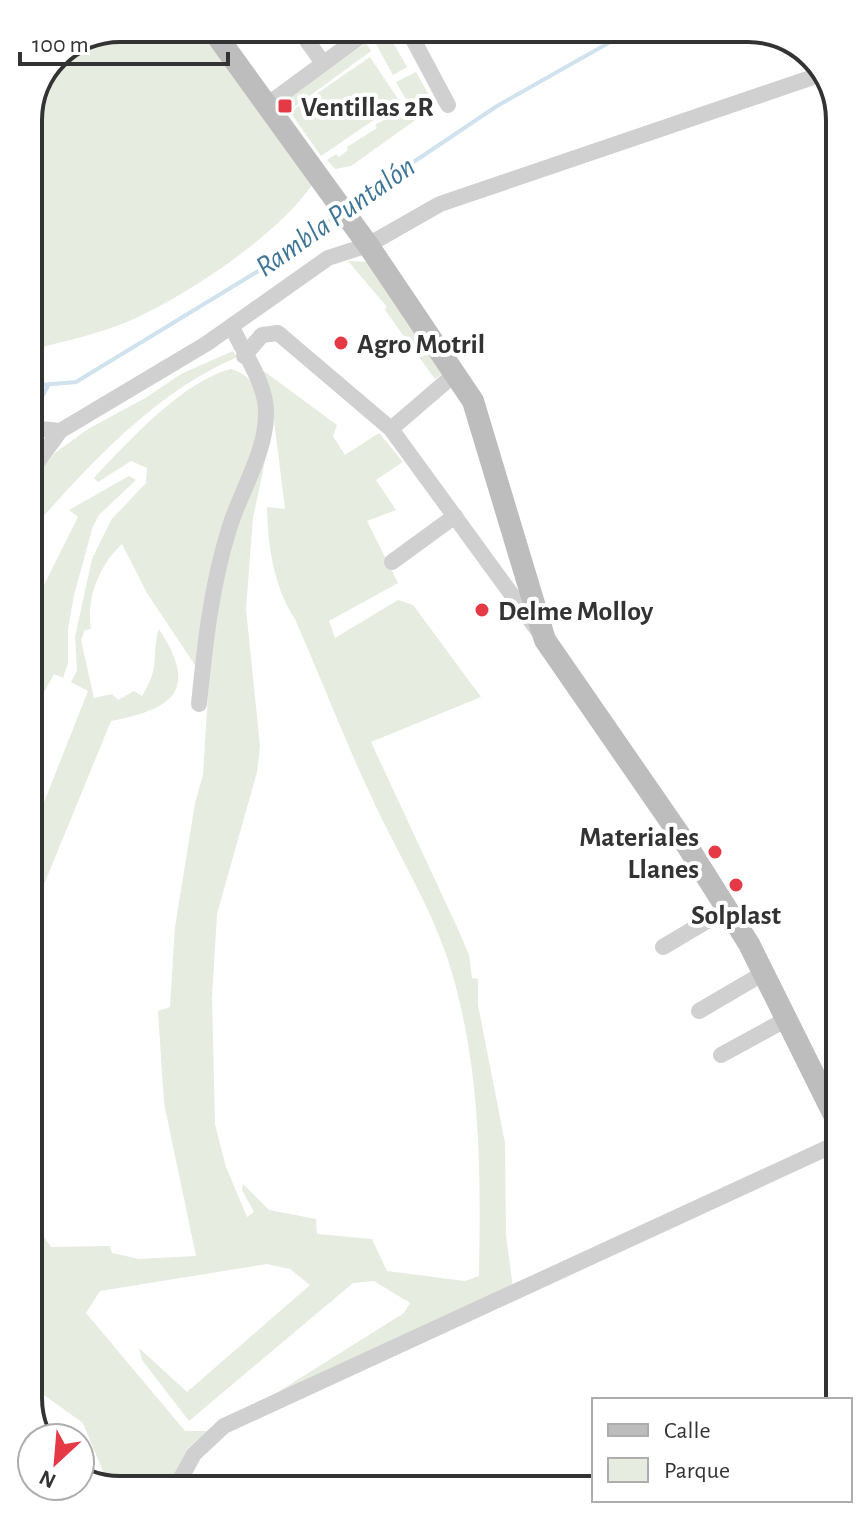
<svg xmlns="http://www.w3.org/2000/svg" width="868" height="1518" font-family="'Alegreya Sans',sans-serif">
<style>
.green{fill:#e6ecdf}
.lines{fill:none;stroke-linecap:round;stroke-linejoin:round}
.stream{stroke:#cfe2ee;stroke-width:4}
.street{stroke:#d0d0d0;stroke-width:16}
.secondary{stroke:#bdbdbd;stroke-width:22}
.poi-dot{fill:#e63946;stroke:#fff;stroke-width:3}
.labels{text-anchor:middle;stroke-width:8;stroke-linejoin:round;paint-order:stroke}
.poi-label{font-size:28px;font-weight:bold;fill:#333;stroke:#fff;text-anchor:start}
.water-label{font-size:30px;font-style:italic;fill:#3f7597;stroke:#fff}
.rim{fill:none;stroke:#333;stroke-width:4}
</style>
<rect width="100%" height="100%" fill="#fff"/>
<path class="green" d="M120 28H197L312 185C276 236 193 291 136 318 104 333 65 341 30 350L28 115 55 55Z
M385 28 407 67 393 75 371 35Z
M366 43 371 51 289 111 283 102Z
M370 57 400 102 321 156 290 112Z
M416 72 435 106 351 166 335 169 327 160 336 154 339 157 348 150 347 147 377 128 375 125 410 106 396 82Z
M348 261 368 262 445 372 435 379 385 310 387 307Z
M233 351 237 357C154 393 91 463 31 530V482L55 453 88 429 147 397 181 374Z
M231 369C258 376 259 399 259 422L197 668 147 593 122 544C99 565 86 599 91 629L85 630 81 640 94 698 112 694 118 700 134 691 142 696C162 663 150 659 159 629 199 690 174 709 111 721L34 909 33 830 88 691 71 682 77 671 75 637 92 559 111 520 146 483 147 468 131 461 98 482 94 478C128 442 183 381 231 369Z
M261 369 337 425 333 436 345 455 379 433 403 462 376 480 396 510 367 521 398 583 329 621 335 638 398 600 413 605 481 697 371 742 457 927 469 955 472 978 478 979V1005L505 1143 506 1235 513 1288 262 1402 404 1313 410 1303 374 1281 353 1283 189 1421 142 1360 139 1348 187 1392 310 1285 290 1269 267 1264 100 1291 86 1313 185 1431H207L188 1448 167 1489 115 1490 103 1486 106 1479 83 1423 37 1390 36 1226 51 1247 110 1246 112 1253 139 1259 196 1256 164 1103 158 1011 170 1007 175 927 195 803 203 775 210 663 227 549 266 456 253 518 246 609 260 746 257 772 217 914 212 998 215 1124 226 1167 247 1217 254 1212 242 1190 243 1184 269 1210 316 1219 317 1234 372 1239 387 1271 465 1281 479 1276C481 1169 481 1060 447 957 428 901 396 851 372 798 344 739 321 678 295 619 273 586 268 545 267 507L285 509 272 404Z
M129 476 136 480 99 515 93 526 74 595 68 629V663L63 678 54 674 32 714V609L78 517 69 510Z"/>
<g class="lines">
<path class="stream" d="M348 206 497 106 635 28
M30 386 76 382 278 259 338 214
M43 395 49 384"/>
<path class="street" d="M298 28 323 63
M407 28 448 105
M275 99 365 33
M244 356 262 335 278 333 391 429 539 632
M30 428 60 431
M391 429 456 373
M31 471 60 431 206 344 328 258 368 245 440 204 825 73
M392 562 455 516
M199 704C205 644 211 587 229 529 240 492 267 451 266 412 266 383 243 352 232 327
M663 947 727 909
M699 1011 764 973
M721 1055 787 1019
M175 1489 194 1454 224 1426 838 1143"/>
<path class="secondary" d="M211 28 368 245 473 401 545 640 686 844 749 944 838 1123"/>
</g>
<g class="poi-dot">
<rect x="277" y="98" width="16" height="16" rx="4"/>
<circle cx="341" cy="343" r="8"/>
<circle cx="482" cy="610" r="8"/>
<circle cx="715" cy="852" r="8"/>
<circle cx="736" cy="885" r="8"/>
</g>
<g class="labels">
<g class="poi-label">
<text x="301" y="116">Ventillas 2R</text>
<text x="357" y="353">Agro Motril</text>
<text x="498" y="620">Delme Molloy</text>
<text x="699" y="846" text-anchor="end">Materiales<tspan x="699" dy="32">Llanes</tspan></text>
<text x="736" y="924" text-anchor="middle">Solplast</text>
</g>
<g class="water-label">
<text transform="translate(335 216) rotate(-35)" y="10">Rambla Puntalón</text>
</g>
</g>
<path d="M0 0H868V1518H0ZM120 42H748A78 78 0 0 1 826 120V1398A78 78 0 0 1 748 1476H120A78 78 0 0 1 42 1398V120A78 78 0 0 1 120 42Z" fill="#fff" fill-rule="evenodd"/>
<path class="rim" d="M120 42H748A78 78 0 0 1 826 120V1398A78 78 0 0 1 748 1476H120A78 78 0 0 1 42 1398V120A78 78 0 0 1 120 42Z"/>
<rect x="592" y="1398" width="260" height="104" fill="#ffffff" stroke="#adadad" stroke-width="2"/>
<rect x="608" y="1424" width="40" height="12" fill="#bdbdbd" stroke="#adadad" stroke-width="2"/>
<text x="664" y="1438" font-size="24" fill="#333333">Calle</text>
<rect x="608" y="1458" width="40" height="24" fill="#e6ecdf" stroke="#adadad" stroke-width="2"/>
<text x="664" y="1478" font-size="24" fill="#333333">Parque</text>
<g transform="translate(56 1462) rotate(206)"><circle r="38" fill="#ffffff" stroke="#adadad" stroke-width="2"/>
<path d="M0-6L14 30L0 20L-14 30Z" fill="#e63946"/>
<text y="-12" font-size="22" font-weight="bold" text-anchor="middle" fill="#333333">N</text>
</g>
<path d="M20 52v12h208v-12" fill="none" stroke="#333333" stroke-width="4"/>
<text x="32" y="52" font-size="24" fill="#333333" stroke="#ffffff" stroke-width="6" paint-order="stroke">100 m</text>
</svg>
